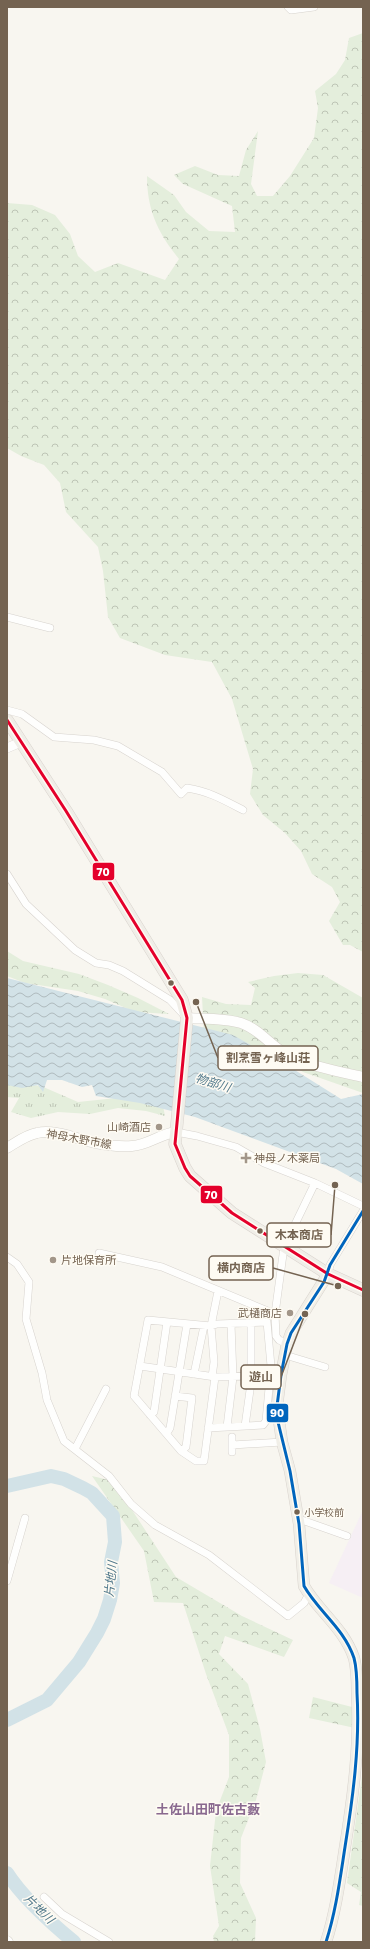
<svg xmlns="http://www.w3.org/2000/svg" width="370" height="1949" font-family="'Golos Text','Noto Sans JP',sans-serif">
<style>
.education{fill:#f6eff4}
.grass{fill:url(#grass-tufts)}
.forest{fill:url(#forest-crowns)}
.water{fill:url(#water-waves)}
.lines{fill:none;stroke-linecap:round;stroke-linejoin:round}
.river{stroke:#d2e2e7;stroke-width:14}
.minor-casing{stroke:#d7d3ce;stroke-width:8}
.tertiary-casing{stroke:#d7d3ce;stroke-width:10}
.secondary-casing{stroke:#d6d2cb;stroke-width:11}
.primary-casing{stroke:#d9d3cd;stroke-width:12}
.trunk-casing{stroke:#d9d3cd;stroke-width:13}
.minor{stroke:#fefefd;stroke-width:7}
.tertiary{stroke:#fefefd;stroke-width:9}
.secondary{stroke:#fefefd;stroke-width:10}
.primary{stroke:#f1efe8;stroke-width:11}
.trunk{stroke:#f0eee8;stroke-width:12}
.bus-1-casing{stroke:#fefbf3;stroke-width:6}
.bus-2-casing{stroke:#fefbf3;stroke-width:6}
.bus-1{stroke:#e4002b;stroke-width:3}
.bus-2{stroke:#0065bd;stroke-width:3}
.bus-dot{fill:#746351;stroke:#fefbf3;stroke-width:1.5}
.poi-dot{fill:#a29689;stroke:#fefbf3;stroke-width:1.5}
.labels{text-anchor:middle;stroke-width:3;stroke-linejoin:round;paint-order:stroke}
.bus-label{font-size:10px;fill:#746351;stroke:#fefbf3;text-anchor:start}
.poi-label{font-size:11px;fill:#746351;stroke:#fefbf3;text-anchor:end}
.street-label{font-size:11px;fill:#746351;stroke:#fefbf3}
.water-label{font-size:12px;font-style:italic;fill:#50788b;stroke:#fefbf3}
.quarter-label{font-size:13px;font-weight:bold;fill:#89698f;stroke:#fefbf3}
.leader{fill:none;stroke:#746351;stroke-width:1.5}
.callout-dot{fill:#746351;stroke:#fefbf3;stroke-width:1.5}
.callout{fill:#fefbf3;stroke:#746351;stroke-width:1.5}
.callout-label{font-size:12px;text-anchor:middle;font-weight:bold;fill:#746351}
.line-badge{stroke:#fefbf3;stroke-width:1.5}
.badge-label{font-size:11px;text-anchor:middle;font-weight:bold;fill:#fff}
</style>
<defs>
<pattern id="grass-tufts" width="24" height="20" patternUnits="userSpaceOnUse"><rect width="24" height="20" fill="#e4eedc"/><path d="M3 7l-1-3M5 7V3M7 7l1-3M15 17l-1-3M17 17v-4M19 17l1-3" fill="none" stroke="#bdc4b5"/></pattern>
<pattern id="forest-crowns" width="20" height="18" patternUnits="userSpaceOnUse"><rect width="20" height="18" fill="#e4eedc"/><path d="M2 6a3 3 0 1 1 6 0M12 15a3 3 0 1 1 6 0" fill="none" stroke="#bdc4b5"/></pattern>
<pattern id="water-waves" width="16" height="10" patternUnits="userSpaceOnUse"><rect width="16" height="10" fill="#d2e2e7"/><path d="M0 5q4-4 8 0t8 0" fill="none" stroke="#afbbbe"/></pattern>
</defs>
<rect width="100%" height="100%" fill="#f8f6f0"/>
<path class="education" d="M363 1510V1598L329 1583Z"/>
<path class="grass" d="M7 1082 41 1086 78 1102 126 1097 163 1106 165 1116 146 1111 118 1108 90 1114 58 1112 31 1118 11 1112 19 1098 7 1097Z"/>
<path class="forest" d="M363 33V952L350 945H343L329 921 340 902 332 887 312 874 301 851 285 833 263 815 250 794 253 769 232 699 212 662 165 655 120 638 108 617 103 571 98 547 66 512 60 483 44 465 21 456 7 448V203L32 205 55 215 70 234 78 256 95 272 118 263 165 280 179 259C158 233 147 210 147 176L174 195 186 212 209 231 235 232 232 206 183 184 174 175 195 166 218 175 239 176 246 150 258 131 251 184 257 196H273L290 176 314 138 318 108 315 91 336 74 345 60 349 38Z
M7 951 23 961 79 974 108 985 138 998 169 1014 135 1012 105 999 78 991 25 983 7 976Z
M298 973 323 975 363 998V1093L303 1072 282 1058 260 1048 204 1034 202 997 226 1004 251 1005 255 988 248 982 274 976Z
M92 1476 113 1481 176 1577 242 1616 293 1640 284 1657 225 1636 219 1654 248 1684 260 1729 266 1762 256 1800 241 1838 240 1883 256 1918 255 1942H214L213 1936 219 1926 210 1866 216 1811 229 1777V1735L206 1674 183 1603 154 1602 144 1551Z
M313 1697 356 1708 355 1728 309 1718Z
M363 1769V1906L359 1905 361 1892 347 1883Z"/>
<path class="water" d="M7 978 233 1035 290 1067 341 1099 363 1094V1184L336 1169 195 1117 140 1103 96 1096 92 1085 82 1087 62 1080H47L43 1092 38 1085 22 1088 7 1085Z"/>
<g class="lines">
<path class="river" d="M7 1486 51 1476 64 1479 83 1488 92 1493 113 1516 115 1542 111 1562 113 1583 110 1600 104 1619 97 1633 79 1662 47 1700 7 1720
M7 1873C23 1898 51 1923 74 1942"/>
<defs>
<path id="minor" d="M288 7 291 10 314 7
M7 617 50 628
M7 710 22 714 54 737 94 740 118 746 162 772 181 794 187 788C208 791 224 800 243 810
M7 874 26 904 75 950 96 963 109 965 123 971 170 1000 184 1015
M176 1132 197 1136 236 1147 264 1163 315 1183 363 1206
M99 1253 162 1267 275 1314
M7 1257 17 1264 29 1282 26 1319 42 1373 47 1400 64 1441 109 1476 131 1504 155 1525 209 1555 288 1616 304 1603 309 1594
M328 1274 330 1265 363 1211
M287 1344 279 1340 276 1336 275 1314 284 1247 315 1183
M285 1355 325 1367
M140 1366 215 1377 275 1375
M194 1374 204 1326
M212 1377 214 1362 211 1326 218 1291
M175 1396 192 1398 186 1447 181 1451
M150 1415 154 1412 167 1322
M245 1426 251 1383V1324
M227 1427 233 1377 231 1324
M208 1428 263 1425 266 1421 271 1366 267 1322 217 1324 211 1326 148 1320 134 1396 181 1451 196 1461H204L215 1377
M167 1433 170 1428 187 1324
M232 1437V1452
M232 1445 282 1442
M75 1449 106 1389
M299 1519 347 1536
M7 1581 25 1518
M44 1897 62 1914 109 1942"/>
<path id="tertiary" d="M7 748 21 742"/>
<path id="secondary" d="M187 1018C204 1019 224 1018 241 1023 259 1029 269 1044 284 1053 309 1066 336 1071 363 1077
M7 1148C17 1142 26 1135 37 1133 55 1129 77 1139 95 1143 106 1145 121 1147 132 1146 148 1145 160 1134 176 1132
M7 1941 8 1942"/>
<path id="primary" d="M326 1942C336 1911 340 1879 345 1847 353 1797 360 1745 357 1693 357 1682 357 1669 354 1658 344 1628 318 1611 304 1586L299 1524 290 1471 282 1442 277 1406 281 1375 287 1344 291 1333 328 1274"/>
<path id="trunk" d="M7 720 66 811 182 1000 187 1018 175 1144 185 1168 190 1176 232 1213 328 1274 363 1290"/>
</defs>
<use href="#minor" class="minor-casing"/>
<use href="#tertiary" class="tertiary-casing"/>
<use href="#secondary" class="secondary-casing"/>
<use href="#primary" class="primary-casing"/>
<use href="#trunk" class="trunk-casing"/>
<use href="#minor" class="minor"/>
<use href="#tertiary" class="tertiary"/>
<use href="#secondary" class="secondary"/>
<use href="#primary" class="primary"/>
<use href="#trunk" class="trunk"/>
<defs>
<path id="bus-1" d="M7 720 66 811 182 1000 187 1018 175 1144 185 1168 190 1176 232 1213 328 1274 363 1290"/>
<path id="bus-2" d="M326 1942C336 1911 340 1879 345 1847 353 1797 360 1745 357 1693 357 1682 357 1669 354 1658 344 1628 318 1611 304 1586L299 1524 290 1471 278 1422 277 1406 281 1375 287 1344 291 1333 324 1282 330 1265 363 1211"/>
</defs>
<use href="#bus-1" class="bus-1-casing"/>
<use href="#bus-2" class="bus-2-casing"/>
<use href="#bus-1" class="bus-1"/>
<use href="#bus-2" class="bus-2"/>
</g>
<g class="bus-dot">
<circle cx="171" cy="983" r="3.5"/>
<circle cx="260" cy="1231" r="3.5"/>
<circle cx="297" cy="1512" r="3.5"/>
</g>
<g class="poi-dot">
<circle cx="159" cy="1127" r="4"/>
<path d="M244 1152h4v4h4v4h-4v4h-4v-4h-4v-4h4z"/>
<circle cx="53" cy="1260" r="4"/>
<circle cx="290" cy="1313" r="4"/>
</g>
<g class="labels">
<g class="bus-label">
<text x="304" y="1516">小学校前</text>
</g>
<g class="poi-label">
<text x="151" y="1131">山崎酒店</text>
<text x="254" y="1162" text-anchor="start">神母ノ木薬局</text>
<text x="61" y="1264" text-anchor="start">片地保育所</text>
<text x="282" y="1317">武樋商店</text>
</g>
<g class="street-label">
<text transform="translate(79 1139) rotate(10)" y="4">神母木野市線</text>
</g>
<g class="water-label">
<text transform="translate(213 1083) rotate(17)" y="4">物部川</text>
<text transform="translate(111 1579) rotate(-84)" y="4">片地川</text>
<text transform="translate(39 1909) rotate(44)" y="4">片地川</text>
</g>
<g class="quarter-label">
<text x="208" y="1814">土佐山田町佐古藪</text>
</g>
</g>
<path class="leader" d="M196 1002L218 1058M335 1185L331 1235M338 1286L273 1268M305 1314L281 1377"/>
<g class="callout-dot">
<circle cx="196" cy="1002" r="4"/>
<circle cx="335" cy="1185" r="4"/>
<circle cx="338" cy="1286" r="4"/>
<circle cx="305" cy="1314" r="4"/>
</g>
<g class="callout">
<rect x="218" y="1046" width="100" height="24" rx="4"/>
<rect x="267" y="1223" width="64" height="24" rx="4"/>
<rect x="209" y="1256" width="64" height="24" rx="4"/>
<rect x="241" y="1365" width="40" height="24" rx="4"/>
</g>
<g class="callout-label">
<text x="268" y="1062">割烹雪ヶ峰山荘</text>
<text x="299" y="1239">木本商店</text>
<text x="241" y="1272">横内商店</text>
<text x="261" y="1381">遊山</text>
</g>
<g class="line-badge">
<rect x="92" y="862" width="23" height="19" rx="4" fill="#e4002b"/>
<rect x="200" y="1185" width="23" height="19" rx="4" fill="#e4002b"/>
<rect x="266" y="1403" width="23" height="20" rx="4" fill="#0065bd"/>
</g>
<g class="badge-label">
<text x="103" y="876">70</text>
<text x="211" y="1199">70</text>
<text x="277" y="1417">90</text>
</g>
<rect width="370" height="1949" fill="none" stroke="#746351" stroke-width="16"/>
</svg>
